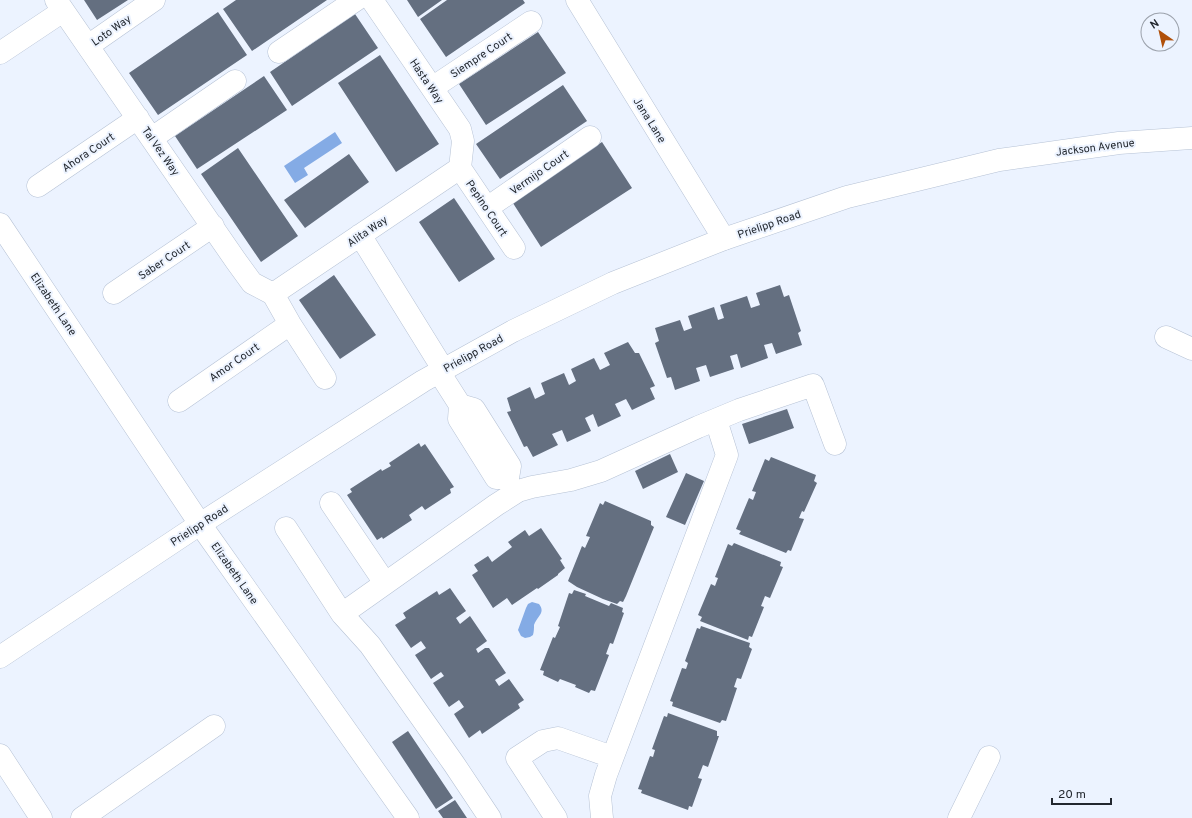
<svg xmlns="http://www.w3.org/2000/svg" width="1192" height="818" font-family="Overpass,sans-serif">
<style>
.water{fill:#84abe5}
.building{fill:#646f80}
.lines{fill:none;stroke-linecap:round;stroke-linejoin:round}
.minor-casing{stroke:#b6c2d5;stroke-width:23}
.tertiary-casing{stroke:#b6c2d5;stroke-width:23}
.minor{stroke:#fff;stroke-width:22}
.tertiary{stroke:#fff;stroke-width:22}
.labels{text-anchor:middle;stroke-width:4;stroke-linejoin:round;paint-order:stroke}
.street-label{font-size:11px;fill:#23282f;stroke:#ecf3ff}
</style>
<rect width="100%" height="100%" fill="#ecf3ff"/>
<path class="water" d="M335 132 342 143 304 168 308 175 295 183 284 166Z
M532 602 539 604C546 613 537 616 534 625 534 628 534 631 533 635L530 637 525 638 521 636 518 630 526 608 528 604Z"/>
<path class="building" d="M84 0H128L97 20Z
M236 0H327L252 51 223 9Z
M407 0H442L418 17Z
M447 0H523L525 3 446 57 420 19Z
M218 12 247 55 158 115 129 73Z
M355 14 378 48 292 106 270 72Z
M538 32 566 73 486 125 459 84Z
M380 55 439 144 396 172 338 83Z
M264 76 287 110 197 169 175 136Z
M563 85 587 121 500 179 476 144Z
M602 142 632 188 541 247 511 200Z
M238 148 298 236 261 262 201 174Z
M349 154 369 182 305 228 284 200Z
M454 198 495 259 459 282 419 222Z
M334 275 376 335 340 359 299 300Z
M780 285 784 297 789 295 801 331 798 333 802 345 776 354 772 343 764 345 768 358 741 368 737 354 730 356 734 369 710 377 706 365 696 368 700 381 675 390 671 377 667 378 655 343 659 341 655 328 680 320 684 331 692 328 688 316 714 307 718 320 724 318 720 305 747 296 751 308 760 305 756 293Z
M628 342 635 353H639L655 386 650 388 655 399 632 410 626 399 615 404 621 416 598 427 593 414 585 418 591 431 567 442 562 430 552 434 558 445 533 457 527 446 524 447 507 412 511 411 507 398 530 387 535 399 545 394 541 383 564 373 569 385 576 381 571 369 594 358 600 370 610 365 604 353Z
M787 409 794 428 749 444 742 424Z
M419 443 421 447 425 444 454 487 450 489 451 493 425 510 422 506 409 515 412 520 383 539 382 537 377 540 347 495 352 492 350 489 381 469 382 471 391 466 389 463Z
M670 454 678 472 643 489 635 471Z
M771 457 816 475 814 481 817 483 804 512 802 511 799 518 804 519 791 551 788 550 786 553 739 534 741 531 736 529 749 498 753 500 756 492 752 491 765 459 769 461Z
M686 473 704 481 685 525 666 517Z
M605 501 651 521V525L654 527 626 596 623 602 620 601 617 604 603 599 577 587 568 581 582 546 585 548 590 537 586 536 600 503 603 505Z
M541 528 562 559 560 560 565 568 558 574V575L538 589 537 588 512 605 507 598 493 608 472 575 478 571 474 565 488 556 492 562 512 547 508 542 525 530 529 536Z
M734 543 781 562 780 566 783 567 770 598 765 596 761 606 764 607 752 637 749 636 748 640 700 621 702 617 698 615 711 584 715 586 718 578 715 577 728 544 732 546Z
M450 588 466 611 456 618 460 624 470 616 487 641 476 649 478 653 485 648H489L506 673 495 680 499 686 509 679 524 700 518 704 520 708 482 734 480 730 469 738 454 714 464 707 459 700 449 707 433 683 444 676 441 672 431 679 415 655 426 648 421 641 411 648 395 625 406 618 403 613 437 591 439 595Z
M574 590 586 594 585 596 609 606 611 603 623 608 622 612 624 613 613 644 610 643 606 654 609 655 595 691 591 690 589 693 575 687 576 685 560 679 558 682 543 675 544 671 540 670 553 637 555 638 560 627 558 626 569 593 572 594Z
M701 626 750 643 749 647 752 649 741 679 737 678 734 687 737 688 726 721 722 720 720 723 672 706 673 702 670 701 682 668 686 669 688 663 685 661 697 628 700 629Z
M668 713 717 731V736H719L708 767 703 765 698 778 702 779 692 807 689 806 688 810 641 793 642 790 638 789 650 756 653 757 655 750 652 749 664 716 667 717Z
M408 731 453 798 436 809 392 742Z
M455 800 467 818H443L438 811Z"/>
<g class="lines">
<defs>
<path id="minor" d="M56 0 236 261 252 283 273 294
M372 0 460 129 463 141 460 168
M577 0 724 239
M88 46 154 0
M279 52 356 0
M0 53 63 11
M432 88 531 22
M152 138 235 81
M460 168 514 248
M38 186 138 118
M487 208 590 137
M0 224 200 524 408 818
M360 235 443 369
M114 293 213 226
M273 294 460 168
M273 294 290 324 325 378
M1166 337 1192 349
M439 372 460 405
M179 401 290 324
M460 405 474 409 510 466 508 478H496L459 419Z
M331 503 385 583
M286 528 342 614 496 505 518 491 532 487 571 480 601 471 698 427 739 410 813 385 835 444
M342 614 370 645 454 764 490 818
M0 755 41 818
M82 818 214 726
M556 818 517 758 543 741 558 738 612 757
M602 818 600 796 606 775 727 455 716 420
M959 818 989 757"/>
<path id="tertiary" d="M0 657 200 524 423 381 513 331 613 283 724 239 847 197 999 160 1119 143 1192 138"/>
</defs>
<use href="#minor" class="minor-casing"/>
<use href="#tertiary" class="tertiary-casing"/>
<use href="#minor" class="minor"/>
<use href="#tertiary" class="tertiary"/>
</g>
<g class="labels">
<g class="street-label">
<text transform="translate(111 30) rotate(-35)" y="4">Loto Way</text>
<text transform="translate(481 55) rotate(-34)" y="4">Siempre Court</text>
<text transform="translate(427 81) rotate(56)" y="4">Hasta Way</text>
<text transform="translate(650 120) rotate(58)" y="4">Jana Lane</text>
<text transform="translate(1095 147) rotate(-7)" y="4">Jackson Avenue</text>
<text transform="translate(161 151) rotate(55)" y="4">Tal Vez Way</text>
<text transform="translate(88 152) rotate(-34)" y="4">Ahora Court</text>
<text transform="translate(539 172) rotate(-35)" y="4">Vermijo Court</text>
<text transform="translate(487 208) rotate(56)" y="4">Pepino Court</text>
<text transform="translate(769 224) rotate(-19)" y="4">Prielipp Road</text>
<text transform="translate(367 231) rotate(-34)" y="4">Alita Way</text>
<text transform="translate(164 260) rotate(-34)" y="4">Saber Court</text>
<text transform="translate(54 304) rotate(56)" y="4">Elizabeth Lane</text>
<text transform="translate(473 353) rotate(-29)" y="4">Prielipp Road</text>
<text transform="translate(234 362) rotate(-35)" y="4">Amor Court</text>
<text transform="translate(199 525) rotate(-33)" y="4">Prielipp Road</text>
<text transform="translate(235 573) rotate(55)" y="4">Elizabeth Lane</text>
</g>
</g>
<g transform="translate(1160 32) rotate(326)"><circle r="19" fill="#ecf3ff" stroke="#9ca2ac"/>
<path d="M0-3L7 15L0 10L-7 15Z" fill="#b0500a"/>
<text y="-6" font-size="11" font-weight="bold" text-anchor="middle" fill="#23282f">N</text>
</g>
<path d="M1052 798v6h59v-6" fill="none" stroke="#23282f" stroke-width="2"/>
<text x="1058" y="798" font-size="12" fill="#23282f" stroke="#ecf3ff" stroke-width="3" paint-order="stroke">20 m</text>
</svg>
